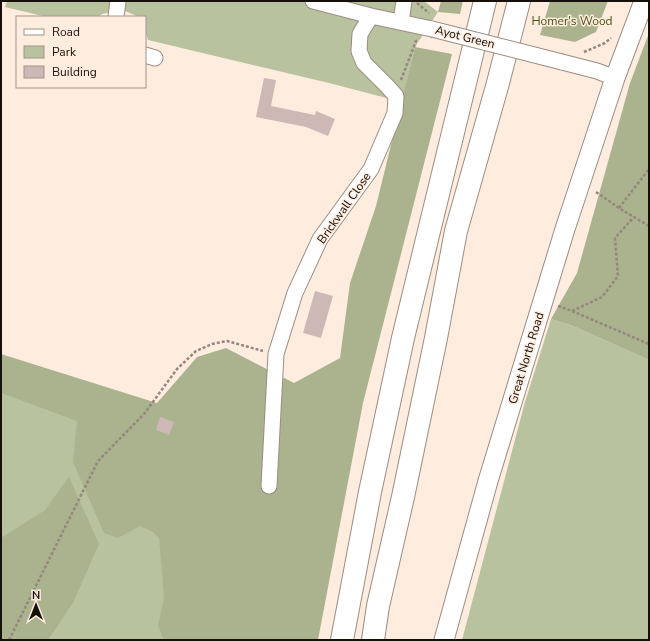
<svg xmlns="http://www.w3.org/2000/svg" width="650" height="641" font-family="'Nunito Sans',sans-serif">
<style>
.green{fill:#b9c29e}
.forest{fill:#aab38d}
.building{fill:#ceb8b6}
.lines{fill:none;stroke-linecap:round;stroke-linejoin:round}
.minor-casing{stroke:#9c8c80;stroke-width:17}
.major-casing{stroke:#9c8c80;stroke-width:21}
.highway-casing{stroke:#9c8c80;stroke-width:24}
.path{stroke:#93877e;stroke-width:2.5;stroke-dasharray:3 2;stroke-linecap:butt}
.minor{stroke:#fff;stroke-width:15}
.major{stroke:#fff;stroke-width:19}
.highway{stroke:#fff;stroke-width:22}
.minor-bridge-casing{stroke:#9c8c80;stroke-width:17;stroke-linecap:butt}
.minor-bridge{stroke:#fff;stroke-width:15}
.labels{text-anchor:middle;stroke-width:3;stroke-linejoin:round;paint-order:stroke}
.park-label{font-size:12px;fill:#485216;stroke:#feecdf}
.street-label{font-size:12px;fill:#16100b;stroke:#feecdf}
</style>
<rect width="100%" height="100%" fill="#feecdf"/>
<path class="green" d="M7 1H424L438 12 415 47 402 102 329 83 148 40 145 31V17H139L116 7 112 12 102 14 98 17H47L5 7Z
M551 319 573 326 649 360V640H462L525 402Z
M1 377 241 468 227 640H1Z"/>
<path class="forest" d="M441 1H463L460 14 438 12Z
M550 1H608L596 32 575 42 540 35Z
M649 33V360L573 326 551 319 577 273 630 83Z
M415 47 452 54 363 403 318 640H164L158 626 164 597 159 538 153 532 140 526 118 538 104 533 73 462 77 421 1 393V354L157 403 197 357 226 348 294 383 340 358 350 283 376 206Z
M69 477 99 544 73 603 48 640H1V538L45 510Z"/>
<path class="building" d="M264 78 276 80 271 106 315 115 316 111 335 119 328 136 306 127 256 117Z
M315 291 333 296 321 338 303 333Z
M160 417 174 422 169 435 156 430Z"/>
<g class="lines">
<defs>
<path id="minor" d="M313 1 371 16 432 29
M116 17 118 1
M401 22 404 1
M145 55 155 58
M562 62 597 71 615 78
M269 486 276 354 295 293 320 239 371 169 395 113 396 96 388 87 364 63 359 51 360 34 371 16"/>
<path id="major" d="M444 640 488 481 565 229 615 78 644 1"/>
<path id="highway" d="M342 640 370 492 403 338 485 1
M373 640 378 606 403 497 436 338 456 231 498 83 519 1"/>
</defs>
<use href="#minor" class="minor-casing"/>
<use href="#major" class="major-casing"/>
<use href="#highway" class="highway-casing"/>
<path class="path" d="M417 3 429 13
M584 52 605 43 611 38
M401 80 416 41H417
M596 192 619 208 649 226
M619 208 649 169
M558 306 572 311 649 344
M572 311 602 297 618 276 615 238 634 217
M9 640 98 461 144 414 177 369 196 351 212 344 227 341 263 351"/>
<use href="#minor" class="minor"/>
<use href="#major" class="major"/>
<use href="#highway" class="highway"/>
<defs>
<path id="minor-bridge" d="M432 29 562 62"/>
</defs>
<use href="#minor-bridge" class="minor-bridge-casing"/>
<use href="#minor-bridge" class="minor-bridge"/>
</g>
<g class="labels">
<g class="park-label">
<text x="572" y="25">Homer's Wood</text>
</g>
<g class="street-label">
<text transform="translate(465 37) rotate(14)" y="4">Ayot Green</text>
<text transform="translate(344 208) rotate(-55)" y="4">Brickwall Close</text>
<text transform="translate(526 358) rotate(-73)" y="4">Great North Road</text>
</g>
</g>
<rect width="650" height="641" fill="none" stroke="#16100b" stroke-width="4"/>
<rect x="16" y="16" width="130" height="72" fill="#feecdf" stroke="#a1948a"/>
<rect x="24" y="29" width="20" height="6" fill="#ffffff" stroke="#a1948a"/>
<text x="52" y="36" font-size="12" fill="#16100b">Road</text>
<rect x="24" y="46" width="20" height="12" fill="#b9c29e" stroke="#a1948a"/>
<text x="52" y="56" font-size="12" fill="#16100b">Park</text>
<rect x="24" y="66" width="20" height="12" fill="#ceb8b6" stroke="#a1948a"/>
<text x="52" y="76" font-size="12" fill="#16100b">Building</text>
<g transform="translate(36 605)" stroke="#feecdf" stroke-width="3" paint-order="stroke">
<path d="M0-3L7 15L0 10L-7 15Z" fill="#16100b"/>
<text y="-6" font-size="11" font-weight="bold" text-anchor="middle" fill="#16100b">N</text>
</g>
</svg>
